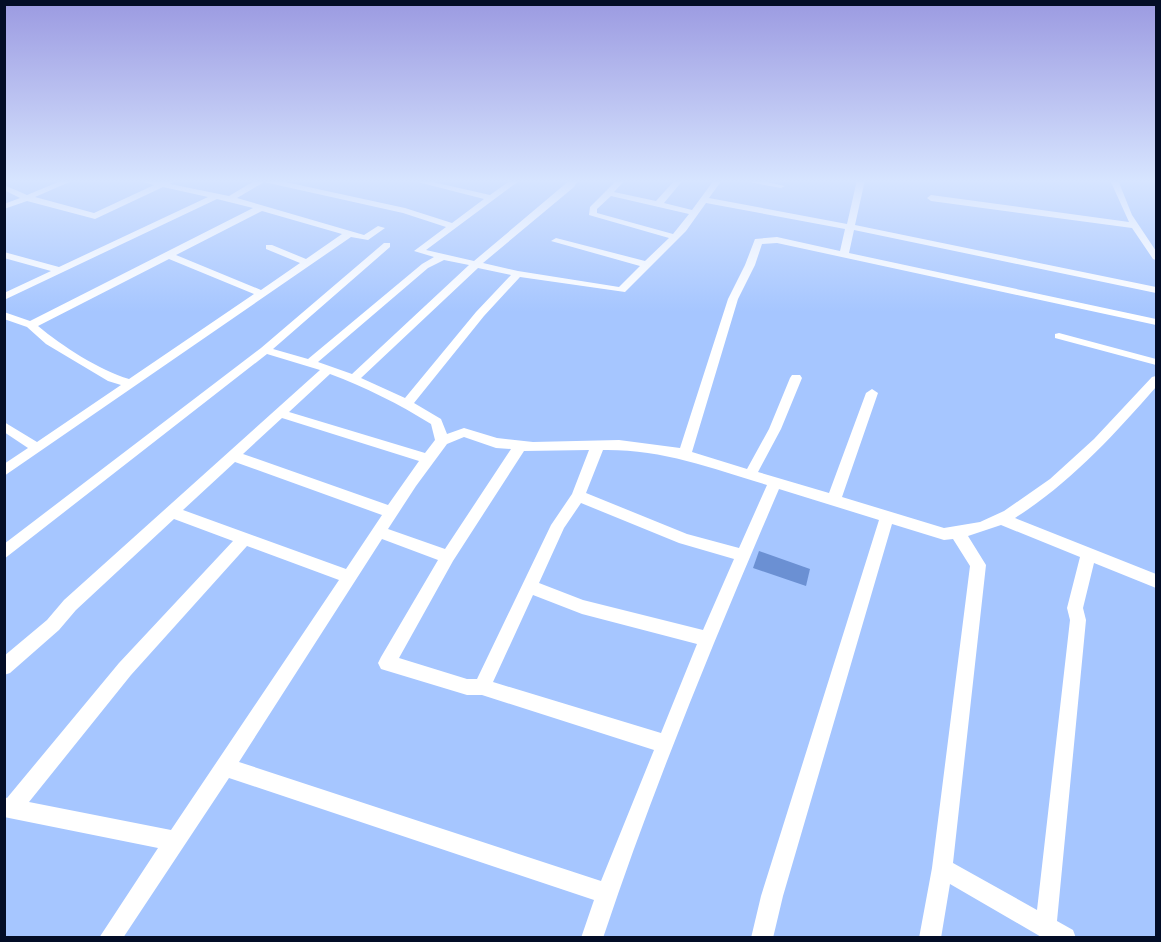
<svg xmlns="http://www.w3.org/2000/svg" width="1161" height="942" font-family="'Open Sans',sans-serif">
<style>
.building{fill:#6b90d3}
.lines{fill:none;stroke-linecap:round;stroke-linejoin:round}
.minor{fill:#fff;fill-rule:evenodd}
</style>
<rect width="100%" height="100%" fill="#a6c6ff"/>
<path class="building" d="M759 551 810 569 806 586 753 568Z"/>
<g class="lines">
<path class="minor" d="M63 180H74L35 197 94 213 154 185 136 180 161 182 176 180 170 184 229 196 256 180H276L405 208 452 223 484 199 410 180H424L490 195 511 180H520L426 250 474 261 570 180H578L574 187 483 263 518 271 619 287 640 266 551 241 556 238 645 261 669 238 589 215 590 207 617 180H625L614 192 656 201 675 180H683L664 203 692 210 714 180H722L709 198 847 224 857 180H865L855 225 1156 287V293L854 230 849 253 1156 319V325L777 243 762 244 755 265 738 299 692 452 747 469 769 429 790 378 792 375H800L802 378 781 429 758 472 829 493 866 393 872 389 878 393 842 497 944 528 980 522 1004 511 1050 479 1094 439 1152 377 1156 376V387C1113 436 1070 483 1015 518L1156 574V588L1094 563 1083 608 1086 620 1057 921 1073 930 1076 938H1043L950 884 941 938H919L932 868 970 566 953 539 944 540 892 524 783 896 773 938H751L761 896 879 520 779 489C716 636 654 785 603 938H581L594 900 229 778 123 938H99L158 848 4 817V797L7 798 119 663 233 541 174 519 76 610 59 630 10 673 4 675V656L47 620 64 600 320 370 267 354 4 559V544L261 348 384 243H390V247L273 349 308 359 422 264 434 257 414 251 446 227 403 213 264 182 237 198 364 235 378 226 385 228 368 240 351 237 4 476V464L28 448 4 432V422L37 442 121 385 108 381 46 344 27 327 4 319V312L30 321 253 208 217 199 4 300V293L51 271 4 258V252L59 267 208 197 163 187 95 219 27 201 4 209V204L20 198 4 190V185L27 195ZM611 196 689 214 673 234 597 213V209ZM706 203 845 229 840 251 777 237 755 239 745 265 728 299 680 448 619 440 533 442 497 438 464 428 447 434 441 419 414 403 484 316 520 277 625 292 686 231ZM262 211 342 234 306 259 272 245H266V249L300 263 261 290 176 255ZM169 259 254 294 129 379C99 370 62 346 38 326ZM444 260 469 265 352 374 318 362 428 268ZM478 268 511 275 476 312 405 398 361 378ZM330 374C365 387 399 404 431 424L435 440 425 453 289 412ZM282 418 419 461 388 505 243 454ZM464 437 496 448 511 449 445 549 388 529 416 486 447 444ZM589 450 572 494 551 525 477 679H467L399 658 453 561 524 451ZM603 450C661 449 712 468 767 485L739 548 687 534 586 493ZM235 462 382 515 346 569 183 510ZM581 503 679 543 734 559 703 630 583 600 539 583 564 528ZM1001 525 1080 557 1067 608 1070 620 1037 910 953 863 986 565 968 536ZM382 539 438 560 381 657 378 663 381 669 467 695H482L654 750 601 881 239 762ZM247 546 339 580 171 830 29 802 131 675ZM533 595 582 614 697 644 661 733 493 682Z
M739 180H758L785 186 781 188Z
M1110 180H1118L1132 215 1156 251V260L1153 259 1132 228 931 201 927 198 931 195 1129 222Z
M1059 333 1156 359V365L1055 338V334Z"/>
</g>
<linearGradient id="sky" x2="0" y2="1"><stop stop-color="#9b9ae1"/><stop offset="0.58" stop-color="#d7e5ff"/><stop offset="1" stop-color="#d7e5ff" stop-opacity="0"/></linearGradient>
<rect width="1161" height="312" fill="url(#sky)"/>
<rect width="1161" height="942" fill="none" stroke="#030d26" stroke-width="12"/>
</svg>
